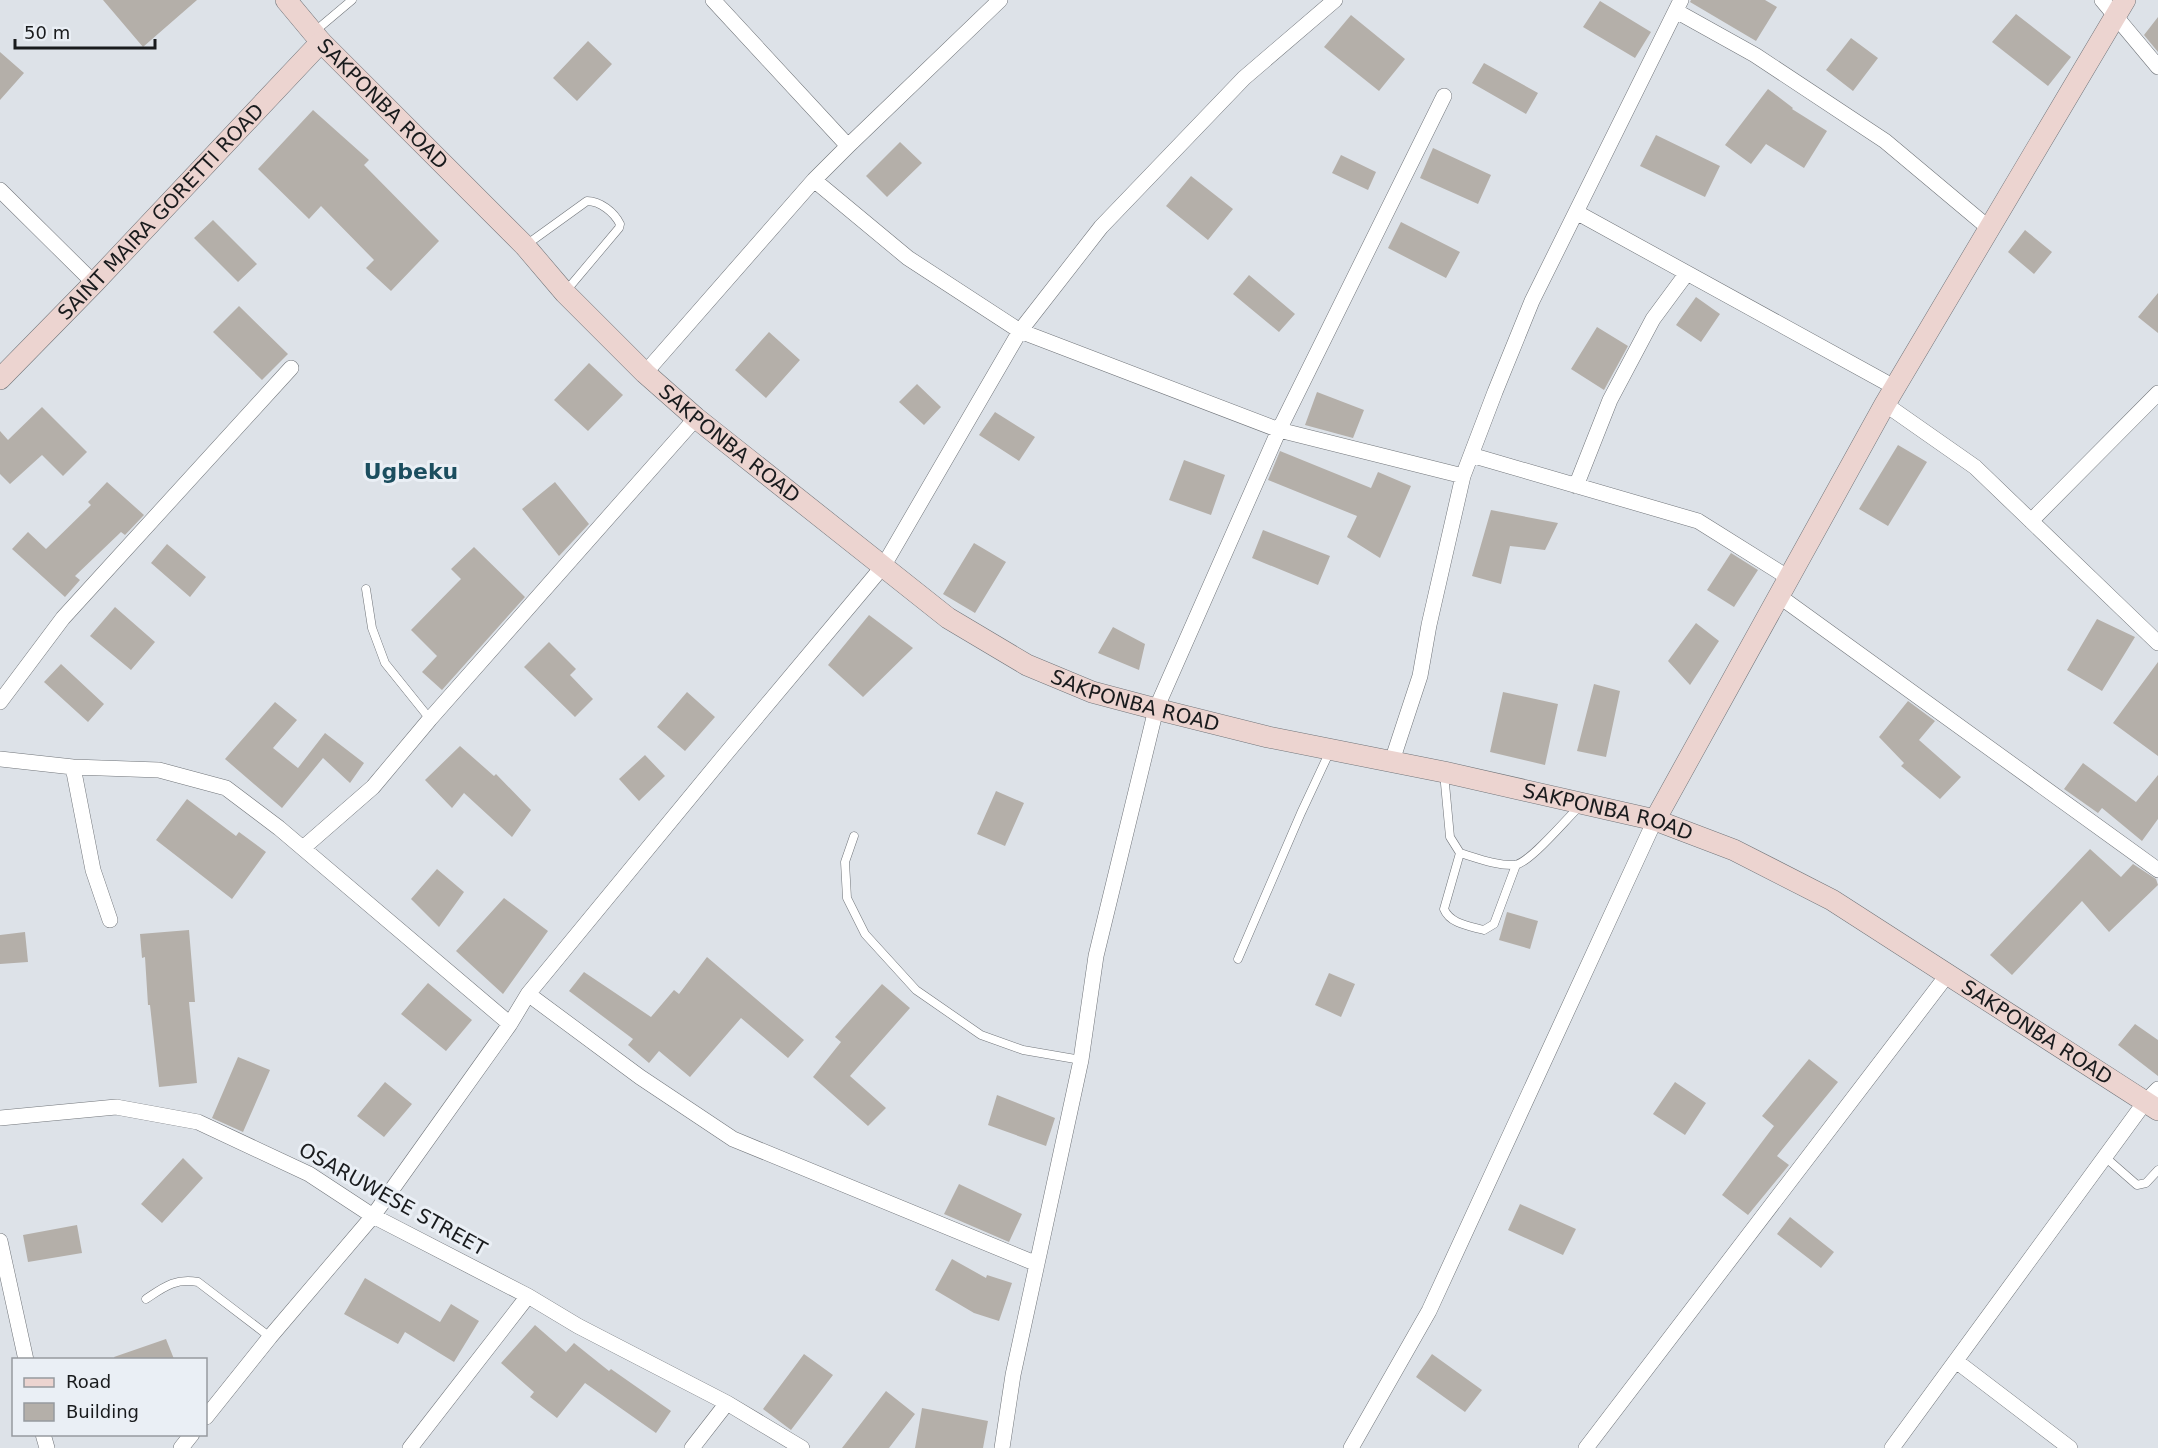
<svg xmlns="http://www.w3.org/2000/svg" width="2158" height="1448" font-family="'DejaVu Sans',sans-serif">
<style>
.building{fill:#b4afa9}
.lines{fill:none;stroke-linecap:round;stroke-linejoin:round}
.lane-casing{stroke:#71757a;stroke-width:9}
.street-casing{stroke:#71757a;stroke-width:16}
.secondary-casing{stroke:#71757a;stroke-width:22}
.lane{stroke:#fff;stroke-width:8}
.street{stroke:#fff;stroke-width:15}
.secondary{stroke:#ecd4d0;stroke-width:21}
.labels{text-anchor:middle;stroke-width:6;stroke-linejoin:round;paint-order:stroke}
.street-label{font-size:20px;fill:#191b1d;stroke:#eaeff5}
.quarter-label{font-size:22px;font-weight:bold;fill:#1b4e5f;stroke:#eaeff5}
</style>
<rect width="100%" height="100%" fill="#dde2e8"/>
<path class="building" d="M103 0H197L143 47Z
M1691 0H1765L1777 7 1756 41 1690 2Z
M1600 1 1651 32 1635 58 1583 27Z
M2016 14 2071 57 2048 86 1992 42Z
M1351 15 1405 59 1379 91 1324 47Z
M2158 17V52L2144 35Z
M1851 38 1878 58 1853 91 1826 70Z
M588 41 612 64 577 101 553 78Z
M0 52 24 73 0 100Z
M1484 63 1538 93 1526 114 1472 83Z
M1768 89 1793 108 1792 109 1827 131 1804 168 1766 144 1751 164 1725 145Z
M313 110 369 160 364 165 439 241 391 291 366 268 374 260 321 206 309 219 258 169Z
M1656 135 1720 166 1705 197 1640 166Z
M900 142 922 163 887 197 866 176Z
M1433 148 1491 175 1478 204 1420 178Z
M1341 155 1376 172 1368 190 1332 173Z
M1191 176 1233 209 1208 240 1166 206Z
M213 220 257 264 238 282 194 238Z
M1401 222 1460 252 1446 278 1388 248Z
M2025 230 2052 252 2034 274 2008 252Z
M1249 275 1295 314 1279 332 1233 294Z
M2158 293V333L2138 317Z
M1696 297 1720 314 1701 342 1676 325Z
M239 306 288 354 262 380 213 332Z
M1597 327 1628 346 1604 390 1571 369Z
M769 332 800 360 766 398 735 370Z
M589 363 623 395 588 431 554 400Z
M917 384 941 407 924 425 899 402Z
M1317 392 1364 410 1353 438 1305 425Z
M42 407 87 452 63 476 42 455 10 484 0 474V431L8 440Z
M995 412 1035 437 1019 461 979 435Z
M1898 445 1927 462 1888 526 1859 509Z
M1280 451 1371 488 1378 472 1411 486 1380 558 1347 537 1357 516 1268 480Z
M1184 460 1225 475 1211 515 1169 500Z
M107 482 144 515 125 535 121 532 75 576 80 580 65 597 12 549 28 532 46 549 91 505 88 502Z
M555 482 589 524 559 556 522 509Z
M1491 510 1558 523 1545 550 1510 546 1501 584 1472 576Z
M1263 530 1330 556 1318 585 1252 558Z
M974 543 1006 562 975 613 943 594Z
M167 544 206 577 190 597 151 563Z
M474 547 525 597 442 690 422 672 437 656 411 630 461 579 451 569Z
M1731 553 1758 570 1734 607 1707 590Z
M115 607 155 642 131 670 90 636Z
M869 615 913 648 863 697 828 665Z
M2097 619 2135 637 2102 691 2067 670Z
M1696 623 1719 641 1690 685 1668 661Z
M1113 627 1145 644 1139 670 1098 653Z
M549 642 576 669 570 675 593 699 575 717 524 667Z
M2158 662V756L2113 723Z
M61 664 104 704 88 722 44 682Z
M1594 684 1620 691 1606 757 1577 751Z
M687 692 715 717 685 751 657 727Z
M1503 692 1558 704 1545 765 1490 752Z
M1908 701 1935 721 1919 740 1961 777 1940 799 1901 766 1904 763 1879 737Z
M275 702 297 720 273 748 298 768 325 733 364 763 350 783 323 758 282 808 225 759Z
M460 746 494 776 496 774 531 810 512 837 464 793 452 808 425 780Z
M645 755 665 776 639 801 619 779Z
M2083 763 2136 802 2158 775V819L2142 841 2102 808 2098 813 2064 789Z
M996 791 1024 803 1005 846 977 834Z
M187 799 236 836 239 832 266 852 232 899 156 840Z
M2090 849 2121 877 2133 864 2156 879 2158 885 2109 932 2082 901 2012 975 1990 955Z
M437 869 464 892 439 927 411 899Z
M504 898 548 931 503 994 456 951Z
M1507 912 1538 921 1530 949 1499 940Z
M189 930 195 1002H189L197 1083 159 1087 150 1005H148L145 957 142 958 140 934Z
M25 932 28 962 0 964V935Z
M707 957 804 1040 788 1058 741 1018 690 1077 659 1051 649 1063 628 1045 633 1039 569 991 584 972 651 1017 674 990 679 994Z
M1329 973 1355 984 1341 1017 1315 1005Z
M428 983 472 1020 446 1051 401 1014Z
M882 984 910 1008 850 1076 886 1108 868 1126 813 1077 841 1042 835 1037Z
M2135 1024 2158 1040V1076L2118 1045Z
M238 1057 270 1070 243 1132 212 1118Z
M1809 1059 1838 1082 1777 1156 1789 1165 1748 1215 1722 1195 1774 1126 1762 1116Z
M385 1082 412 1104 384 1137 357 1116Z
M1675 1082 1706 1103 1685 1135 1653 1114Z
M997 1095 1055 1118 1046 1146 988 1125Z
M183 1158 203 1178 162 1223 141 1204Z
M959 1184 1022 1214 1009 1242 944 1214Z
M1520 1204 1576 1229 1563 1255 1508 1230Z
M1790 1217 1834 1252 1821 1268 1777 1234Z
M77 1225 82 1253 28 1262 23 1235Z
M952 1259 986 1278 987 1275 1012 1283 999 1321 974 1313 935 1290Z
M365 1278 440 1322 451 1304 479 1321 454 1362 405 1332 398 1344 344 1314Z
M535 1325 566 1352 574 1343 609 1371 611 1369 671 1411 656 1433 585 1383 557 1418 530 1397 534 1392 501 1363Z
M166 1339 174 1359H115L114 1357Z
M804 1354 833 1375 791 1430 763 1409Z
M1432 1354 1482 1390 1465 1412 1416 1377Z
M886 1391 915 1414 889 1448H842Z
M922 1408 988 1421 983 1448H915Z"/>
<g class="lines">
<defs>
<path id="lane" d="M314 32 352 0
M526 245 587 201C600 201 614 212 620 224L619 228 566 291
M366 589 372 628 385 663 430 719
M1444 773 1450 837 1460 853C1477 858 1497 866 1515 865 1530 863 1567 818 1580 806
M854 836 845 862 847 898 865 934 916 990 981 1035 1023 1050 1081 1060
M1460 853 1444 909C1450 924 1470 926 1484 930L1494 924 1516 865
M1238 959 1301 813 1330 751
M2105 1157 2137 1185 2146 1183 2158 1170
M146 1299C164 1287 175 1278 198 1282L270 1337"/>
<path id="street" d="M713 0 848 146
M2102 0 2158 67
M1676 11 1755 55 1885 141 1990 229
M814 180 908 258 1020 331 1279 430 1463 476
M0 190 94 283
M1576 212 1896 388
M645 373 814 180 848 146 1000 0
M1885 404 1975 467 2158 643
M1471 455 1698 521 1789 578
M1576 486 1610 400 1653 319 1687 273
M2031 521 2158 393
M1779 596 2158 870
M0 702 63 618 291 368
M0 759 73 767 159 770 226 788 279 828 510 1024
M1392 761 1420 676 1429 625 1463 476 1495 392 1532 301 1681 0
M73 767 93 870 110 920
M303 848 373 787 430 719 696 418
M528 994 640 1077 733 1139 1037 1264
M0 1118 116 1107 198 1122 309 1174 373 1216 528 1296 578 1326 727 1403 802 1448
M0 1241 26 1360
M1956 1361 2070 1448
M206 1417 270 1337 373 1216 510 1024 528 994 724 756 884 565 1020 331 1101 227 1244 78 1335 0
M43 1434 47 1448
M181 1448 192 1434
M410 1448 528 1296
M692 1448 727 1403
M1002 1448 1013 1375 1081 1060 1096 956 1156 709 1279 430 1444 96
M1351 1448 1429 1311 1655 820
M1586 1448 1948 974
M1892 1448 2145 1102 2158 1089"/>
<g id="secondary">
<path id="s1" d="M286 0 321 42 525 246 565 293 645 373 696 418 948 618 1027 665 1092 692 1156 709 1268 737 1444 772 1655 820 1734 850 1832 900 2158 1110"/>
<path id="s2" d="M0 379 94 283 321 42"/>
<path d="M1655 820 1885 404 2125 0"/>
</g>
</defs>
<use href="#lane" class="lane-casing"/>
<use href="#street" class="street-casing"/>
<use href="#secondary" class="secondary-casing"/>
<use href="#lane" class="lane"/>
<use href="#street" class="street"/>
<use href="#secondary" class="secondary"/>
</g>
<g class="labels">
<g class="street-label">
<text dy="7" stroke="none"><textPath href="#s1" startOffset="142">SAKPONBA ROAD</textPath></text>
<text dy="7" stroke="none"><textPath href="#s2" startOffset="232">SAINT MAIRA GORETTI ROAD</textPath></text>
<text dy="7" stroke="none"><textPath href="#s1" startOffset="628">SAKPONBA ROAD</textPath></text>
<text dy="7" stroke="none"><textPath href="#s1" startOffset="1114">SAKPONBA ROAD</textPath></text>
<text dy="7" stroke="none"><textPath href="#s1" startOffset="1600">SAKPONBA ROAD</textPath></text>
<text dy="7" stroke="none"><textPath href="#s1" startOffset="2086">SAKPONBA ROAD</textPath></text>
<text transform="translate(393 1199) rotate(29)" y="7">OSARUWESE STREET</text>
</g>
<g class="quarter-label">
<text x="411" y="479">Ugbeku</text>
</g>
</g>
<rect x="12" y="1358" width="195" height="78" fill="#eaeff5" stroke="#969a9f" stroke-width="1.5"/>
<rect x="24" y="1378" width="30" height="9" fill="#ecd4d0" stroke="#969a9f" stroke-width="1.5"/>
<text x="66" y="1388" font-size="18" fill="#191b1d">Road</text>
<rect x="24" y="1403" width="30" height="18" fill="#b4afa9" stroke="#969a9f" stroke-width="1.5"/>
<text x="66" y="1418" font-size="18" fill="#191b1d">Building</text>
<path d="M15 39v9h140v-9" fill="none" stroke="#191b1d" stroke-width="3"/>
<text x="24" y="39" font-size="18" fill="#191b1d" stroke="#eaeff5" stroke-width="4.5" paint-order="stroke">50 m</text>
</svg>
